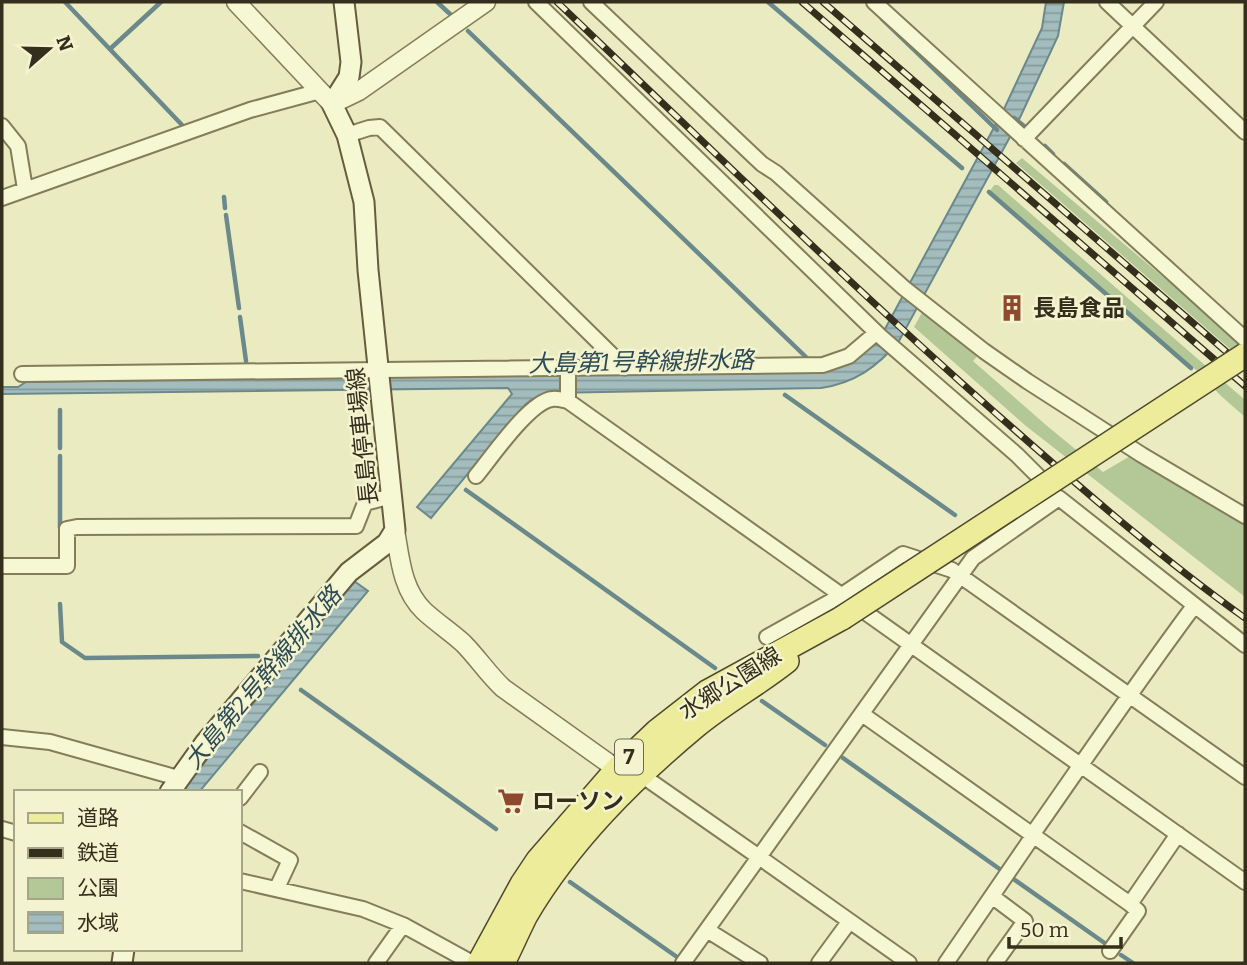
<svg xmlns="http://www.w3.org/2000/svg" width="1247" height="965" font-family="Bitter,'Noto Sans JP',serif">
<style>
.green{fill:#b3c896}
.water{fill:url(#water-rules);stroke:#6b898b;stroke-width:2}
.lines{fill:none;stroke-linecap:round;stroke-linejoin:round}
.stream{stroke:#6b898b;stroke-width:4.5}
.minor-casing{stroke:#837d5a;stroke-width:18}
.tertiary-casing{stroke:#837d5a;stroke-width:21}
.secondary-casing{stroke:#655d3d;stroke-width:23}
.primary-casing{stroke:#51492e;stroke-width:26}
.minor{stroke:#f6f7d3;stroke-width:14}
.tertiary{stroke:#f6f7d3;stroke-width:18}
.secondary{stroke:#f6f7d3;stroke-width:19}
.primary{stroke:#edec9a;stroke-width:23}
.rail-casing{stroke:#342f1d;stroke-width:7}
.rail{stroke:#f3f3d0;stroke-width:4.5;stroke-dasharray:13;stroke-linecap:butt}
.primary-bridge-casing{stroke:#51492e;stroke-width:26;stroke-linecap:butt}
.primary-bridge{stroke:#edec9a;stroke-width:23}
.labels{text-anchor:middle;stroke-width:5;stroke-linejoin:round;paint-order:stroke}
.shield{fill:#f3f3d0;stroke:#6d6a53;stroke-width:2}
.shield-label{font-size:21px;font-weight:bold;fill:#342f1d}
.poi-label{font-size:23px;font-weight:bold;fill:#342f1d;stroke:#f3f3d0;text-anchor:start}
.street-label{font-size:23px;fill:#342f1d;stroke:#f3f3d0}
.water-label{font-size:24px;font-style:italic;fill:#2d4a53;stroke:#f3f3d0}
</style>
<defs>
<pattern id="water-rules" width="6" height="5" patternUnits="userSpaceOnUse" patternTransform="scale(1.75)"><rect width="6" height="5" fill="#a3bdbe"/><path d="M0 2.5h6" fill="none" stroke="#869a9a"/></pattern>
</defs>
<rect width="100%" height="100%" fill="#ebebc1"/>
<path class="green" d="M1022 158 1245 346V362L1016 163Z
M994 185H998L1245 400V417L1221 396 1195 369 990 191Z
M924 309 981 352 973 361 1046 425 1103 472 1132 455 1245 518V597L1026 426 914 327Z"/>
<path class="water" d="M1046 2H1064L1058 36 1017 124 899 341C877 367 855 383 821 388L549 393 531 400 525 405 431 518 417 507 512 394 508 388 2 394V387H18L26 382 828 370 876 339 879 340 1004 109 1042 28Z
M354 581 368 591 199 792H180Z"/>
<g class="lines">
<path class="stream" d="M65 2 182 125
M437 2 450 14
M768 2 962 168
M882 19 997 130
M468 31 807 358
M110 49 161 2
M1014 118 1024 126
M1045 146 1053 154
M1064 164 1106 202
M989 192 1191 368
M224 197 225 208
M226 215 239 308
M240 317 246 361
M785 395 955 515
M60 448V410
M466 490 715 668
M60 528V456
M60 604 62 642 85 658 258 656
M301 690 496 829
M762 701 825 745
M843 758 1001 870
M1012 878 1106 944
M570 882 677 957
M1121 955 1133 963"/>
<defs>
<path id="minor" d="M536 2 880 336 1017 455 1051 489
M591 2 762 164 776 173 904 288 984 351 1027 381 1142 455 1245 516
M874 2 1245 339
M1107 2 1245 132
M2 126 18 146 25 189
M347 135 369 128 380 127 625 368
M1024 139 1156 2
M2 198 250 110 320 91
M22 374 823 365 849 356 876 333
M568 401V369
M476 476C491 458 529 402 552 399 557 398 563 400 568 401L1245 882
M2 566H67V529L77 527 356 526 365 503 392 496
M767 637 842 595 903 554 952 570 1245 777
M862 714 1130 904 1178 834
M2 737 50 742 178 778
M640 774 759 857 973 558 1059 498 1245 645
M240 798 260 772
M2 829 16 833
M240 832 290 860 277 888
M1032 835C1086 758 1138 681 1194 606
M240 881 363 909 403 925 472 963
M993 897 1025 921 995 963
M707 930 760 963
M1110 951 1138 911 1130 904
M376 963 403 925
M683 963 759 857 909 963
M819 963 849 922
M946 963 1033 836"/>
<path id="tertiary" d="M236 2 332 104 359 91 486 2
M395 530C400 559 402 590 424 611 437 623 451 632 463 643 477 657 488 674 503 688L625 775"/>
<path id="secondary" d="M170 792 205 743 349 572 387 543 395 530 368 270 364 202 347 135 332 104 349 77 351 62 344 2
M122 963 124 949"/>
<path id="primary" d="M479 963 522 884 538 860 617 769 657 731 707 692 842 618
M503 963C511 947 518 931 526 915 570 841 631 780 696 726 725 702 758 684 787 661"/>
</defs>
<use href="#minor" class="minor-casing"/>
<use href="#tertiary" class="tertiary-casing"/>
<use href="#secondary" class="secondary-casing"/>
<use href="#primary" class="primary-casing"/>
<use href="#minor" class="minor"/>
<use href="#tertiary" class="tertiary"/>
<use href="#secondary" class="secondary"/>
<use href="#primary" class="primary"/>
<defs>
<path id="rail" d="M557 2C709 147 858 293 1016 431 1090 496 1165 561 1245 618
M802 2 1245 386
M823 2 1245 368"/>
</defs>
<use href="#rail" class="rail-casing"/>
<use href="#rail" class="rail"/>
<defs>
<path id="primary-bridge" d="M842 618 1245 355"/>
</defs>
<use href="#primary-bridge" class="primary-bridge-casing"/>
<use href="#primary-bridge" class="primary-bridge"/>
</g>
<defs>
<symbol id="building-bare" viewBox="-9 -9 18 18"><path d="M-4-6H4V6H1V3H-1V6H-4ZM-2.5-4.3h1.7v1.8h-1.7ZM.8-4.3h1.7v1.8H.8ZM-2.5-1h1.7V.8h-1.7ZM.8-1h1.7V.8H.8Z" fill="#8f4a2d" stroke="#f3f3d0" stroke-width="2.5" paint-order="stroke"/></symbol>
<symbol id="supermarket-bare" viewBox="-9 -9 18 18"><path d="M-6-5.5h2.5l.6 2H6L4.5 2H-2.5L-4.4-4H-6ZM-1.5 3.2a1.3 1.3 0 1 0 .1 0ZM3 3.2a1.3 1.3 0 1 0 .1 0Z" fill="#8f4a2d" stroke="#f3f3d0" stroke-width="2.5" paint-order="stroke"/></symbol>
</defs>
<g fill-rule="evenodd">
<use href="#building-bare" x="993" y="289" width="38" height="38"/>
<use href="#supermarket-bare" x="492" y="782" width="38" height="38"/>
</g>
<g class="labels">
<rect class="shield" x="615" y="739.5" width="28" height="35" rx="5"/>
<g class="shield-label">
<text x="629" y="764">7</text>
</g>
<g class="poi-label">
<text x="1033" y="316">長島食品</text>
<text x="532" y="809">ローソン</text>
</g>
<g class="street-label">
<text transform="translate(362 436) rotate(-96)" y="8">長島停車場線</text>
<text transform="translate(730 683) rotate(-32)" y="8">水郷公園線</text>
</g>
<g class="water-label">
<text transform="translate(641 362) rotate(-1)" y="8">大島第1号幹線排水路</text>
<text transform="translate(263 678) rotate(-50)" y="8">大島第2号幹線排水路</text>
</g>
</g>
<rect width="1247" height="965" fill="none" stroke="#342f1d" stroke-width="7"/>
<rect x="14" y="790" width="228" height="161" fill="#f3f3d0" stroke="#a7a588" stroke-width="2"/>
<rect x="28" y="813" width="35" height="10" fill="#edec9a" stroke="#a7a588" stroke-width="2"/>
<text x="77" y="825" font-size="21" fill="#342f1d">道路</text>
<rect x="28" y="848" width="35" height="10" fill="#342f1d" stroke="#a7a588" stroke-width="2"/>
<text x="77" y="860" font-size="21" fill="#342f1d">鉄道</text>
<rect x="28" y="878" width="35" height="21" fill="#b3c896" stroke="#a7a588" stroke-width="2"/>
<text x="77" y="895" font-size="21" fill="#342f1d">公園</text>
<rect x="28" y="912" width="35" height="21" fill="url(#water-rules)" stroke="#a7a588" stroke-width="2"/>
<text x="77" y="930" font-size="21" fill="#342f1d">水域</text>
<g transform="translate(49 49) rotate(70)" stroke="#f3f3d0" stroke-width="5" paint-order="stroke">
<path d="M0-5L12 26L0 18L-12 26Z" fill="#342f1d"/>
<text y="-10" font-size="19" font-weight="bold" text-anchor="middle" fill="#342f1d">N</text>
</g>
<path d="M1009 937v10h112v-10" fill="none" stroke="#342f1d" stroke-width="3.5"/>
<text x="1020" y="937" font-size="21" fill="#342f1d" stroke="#f3f3d0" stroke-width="5" paint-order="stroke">50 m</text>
</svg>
